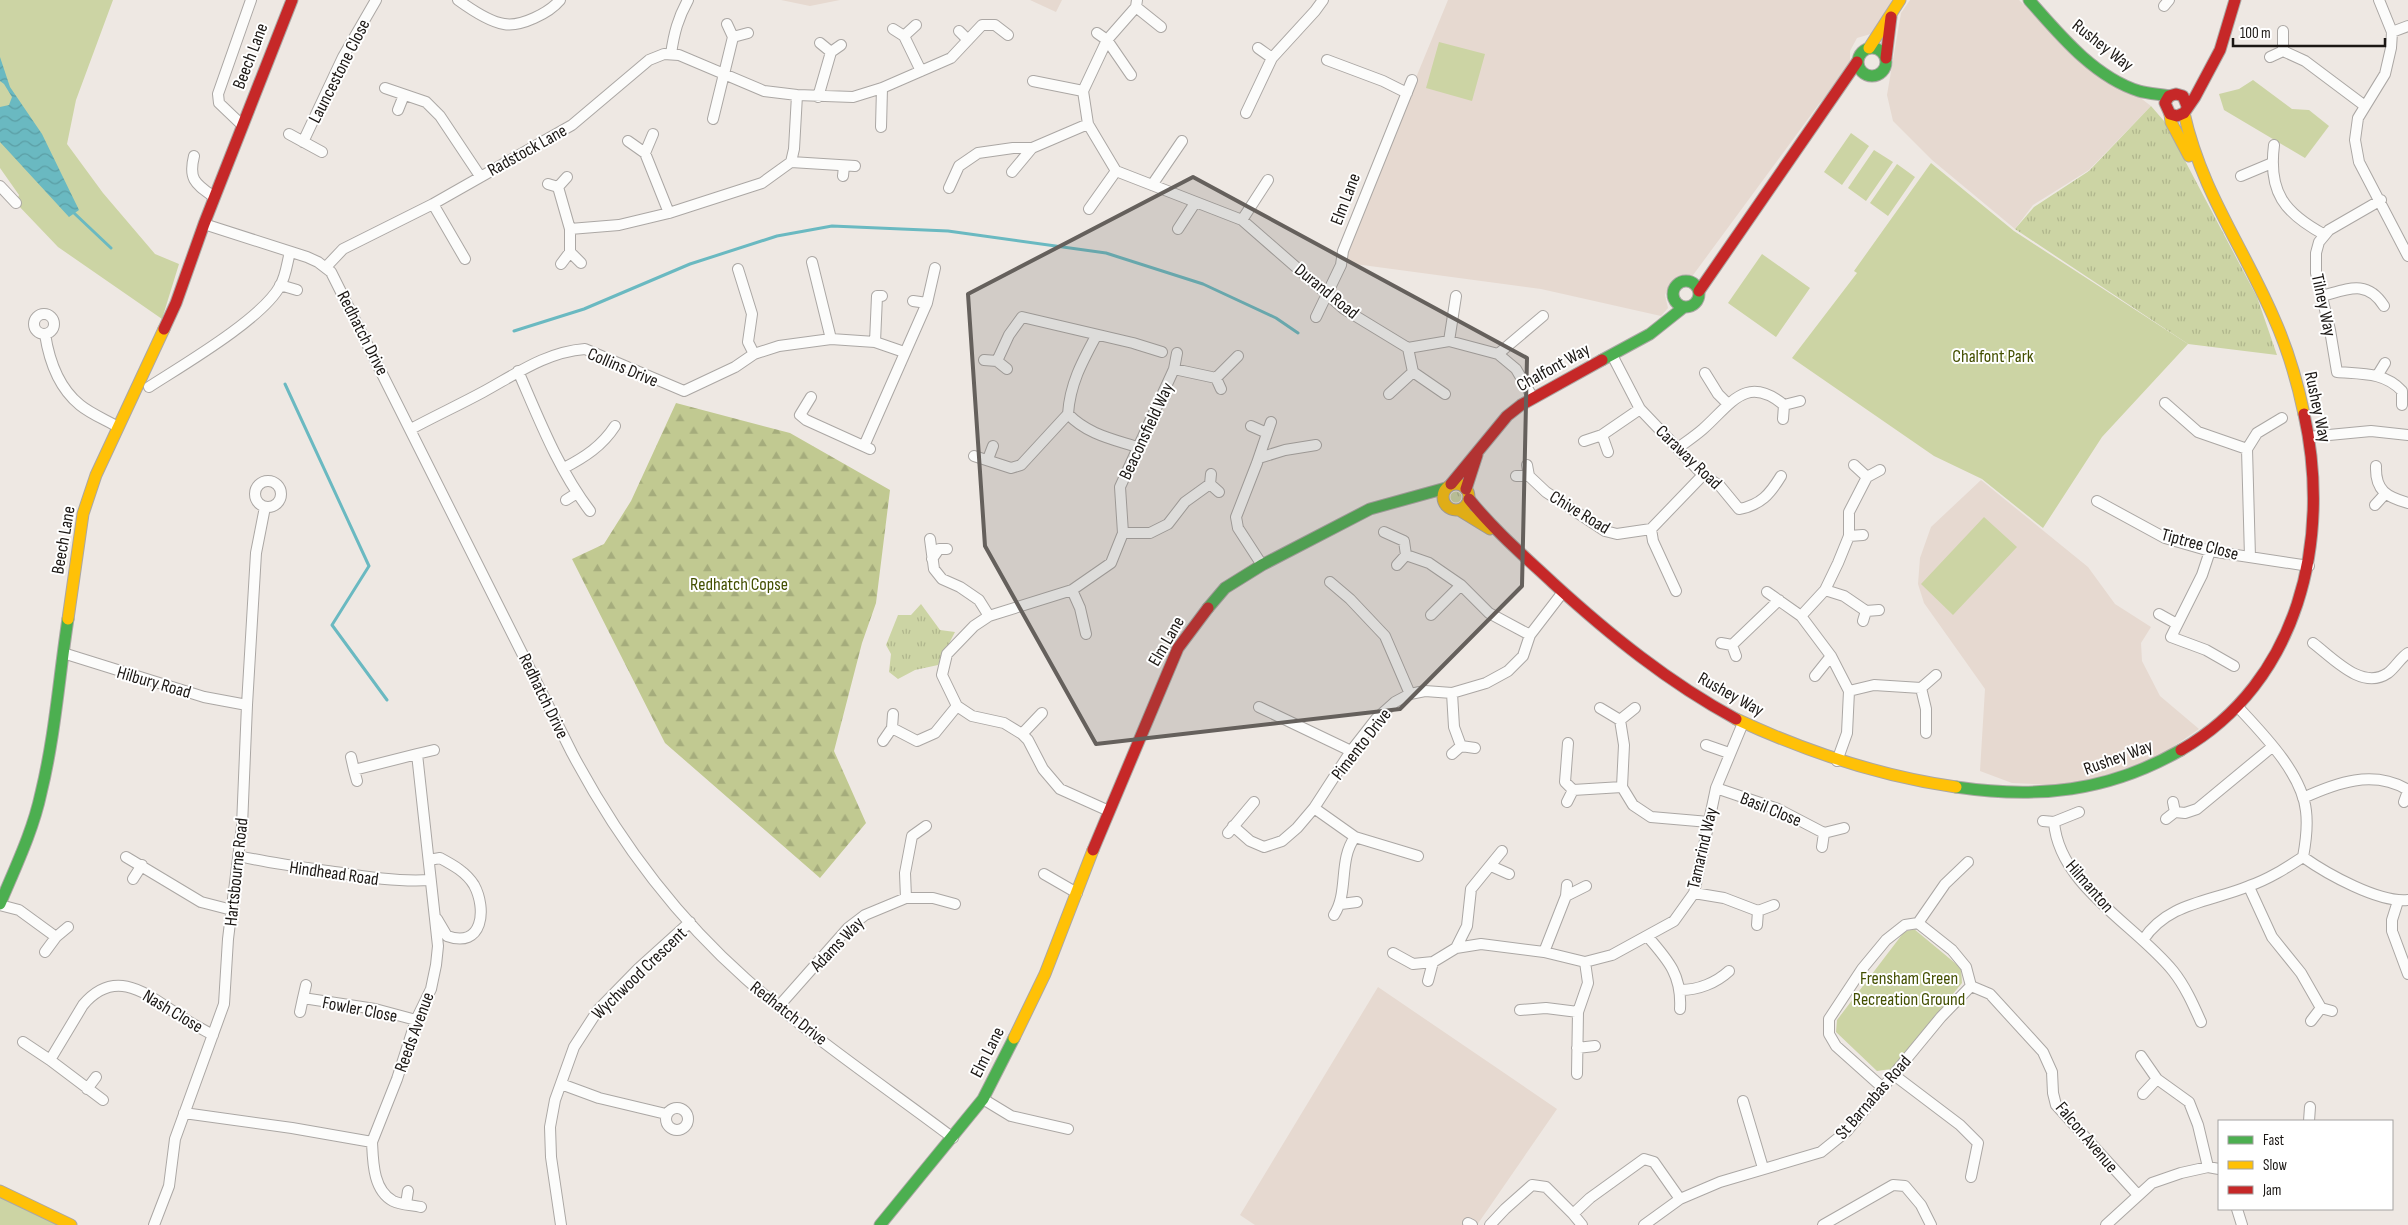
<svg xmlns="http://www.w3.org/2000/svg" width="2408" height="1225" font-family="'Sofia Sans Condensed',sans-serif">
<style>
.built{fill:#e6d9d0}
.grass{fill:url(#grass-tufts)}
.forest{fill:url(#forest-firs)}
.green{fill:#ccd4a4}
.water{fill:url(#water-waves)}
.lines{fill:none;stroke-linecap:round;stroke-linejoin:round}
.stream{stroke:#6ab9c1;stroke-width:3}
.street-casing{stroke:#aba7a4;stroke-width:12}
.fast-casing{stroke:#aba7a4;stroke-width:13}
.slow-casing{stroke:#aba7a4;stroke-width:13}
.jam-casing{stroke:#aba7a4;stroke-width:13}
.street{stroke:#fcfcfb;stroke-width:10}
.fast{stroke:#4caf50;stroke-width:11}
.slow{stroke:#ffc107;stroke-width:11}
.jam{stroke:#c62828;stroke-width:11}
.marked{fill:#65605c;fill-opacity:0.2;stroke:#65605c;stroke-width:4;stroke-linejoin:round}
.labels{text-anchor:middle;stroke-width:4;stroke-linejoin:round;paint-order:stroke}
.street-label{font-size:18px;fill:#1b1714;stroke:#fff}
.park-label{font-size:18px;fill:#434f01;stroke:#fff}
</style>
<defs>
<pattern id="grass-tufts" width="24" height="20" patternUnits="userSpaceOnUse" patternTransform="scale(1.25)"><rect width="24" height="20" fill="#ccd4a4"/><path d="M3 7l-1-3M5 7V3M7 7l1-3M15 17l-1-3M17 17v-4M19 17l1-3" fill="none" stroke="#afb58c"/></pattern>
<pattern id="forest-firs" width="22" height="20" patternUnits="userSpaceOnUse" patternTransform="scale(1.25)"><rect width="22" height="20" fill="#c1c991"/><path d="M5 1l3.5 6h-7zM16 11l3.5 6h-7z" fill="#a5ac7c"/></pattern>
<pattern id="water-waves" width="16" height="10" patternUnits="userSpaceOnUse" patternTransform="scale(1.25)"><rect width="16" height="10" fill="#6ab9c1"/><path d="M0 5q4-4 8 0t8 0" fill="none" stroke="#5b9ea5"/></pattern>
</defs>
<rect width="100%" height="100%" fill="#eee8e3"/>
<path class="built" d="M781 0H840L810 6Z
M1030 0H1062L1056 12Z
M1448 0H1892L1874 33 1857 38 1850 51V67L1843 78 1819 104 1685 286 1678 284 1668 288 1665 295 1668 308 1661 316 1541 289 1340 262Z
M1910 0H2019L2048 27 2151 106 2089 170 2033 205 2015 229 1932 160 1893 121 1887 95 1901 13Z
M1981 480 2088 567 2115 604 2151 627 2141 643 2142 661 2160 696 2199 729 2157 758 2073 786 2012 783 1980 771 1985 689 1924 603 1918 584 1920 558 1931 527Z
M1378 987 1557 1109 1477 1225H1255L1240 1215Z"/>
<path class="grass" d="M2151 106 2164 121 2257 297 2277 355 2188 344 2015 229 2034 207 2089 171Z
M1450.5 497a5.5 5.5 0 1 1 11 0a5.5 5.5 0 1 1-11 0Z
M921 604 940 630 955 632 938 665 915 670 898 679 889 672 891 654 886 645 898 615H911Z"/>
<path class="forest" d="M676 403 790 433 890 490 876 603 862 643 834 751 866 823 820 878 665 743 572 559 604 544 631 501Z"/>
<path class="green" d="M0 0H113L76 100 67 144 103 193 155 254 179 264 162 319 58 247 16 203 19 195 0 168Z
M1439 42 1485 54 1472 101 1426 88Z
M2253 80 2292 109 2309 110 2329 126 2305 158 2224 110 2219 94 2239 89Z
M1851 133 1869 146 1842 185 1824 172Z
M1874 150 1893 162 1866 201 1848 188Z
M1931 163 2014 231 2188 344 2102 437 2043 528 1982 479 1934 456 1792 358 1857 273 1854 271Z
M1897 164 1915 177 1888 216 1870 203Z
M1762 254 1810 288 1776 337 1728 303Z
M1984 517 2017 547 1953 615 1921 584Z
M1914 929 1961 968 1962 983 1891 1069 1877 1071 1836 1032 1837 1020 1904 932Z
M0 1197 59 1225H0Z"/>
<path class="water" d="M0 57 10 87 42 134 79 210 69 217 0 142V107L9 105 12 97 4 84 0 81Z"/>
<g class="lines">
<path class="stream" d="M74 213 111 248
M514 331 584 309 690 264 777 236 832 226 948 231 1106 253 1203 284 1276 318 1298 333
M285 384 369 566 332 625 387 700"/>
<defs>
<path id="street" d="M458 0C469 8 490 22 504 24 521 27 549 13 560 0
M1137 0 1136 7 1107 40 1083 91 1088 124 1116 171 1242 220 1344 309 1408 348 1449 341 1498 354 1516 369 1533 398
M2379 0 2392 32 2391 48 2385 74 2358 118 2355 140 2359 162 2408 256
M2164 6 2169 0
M1136 7 1161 27
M893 29 904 36 921 71
M959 31 968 40
M2283 31V51L2305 61 2365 106
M2392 32 2408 26
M1097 33 1107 40 1131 75
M904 36 916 25
M733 37 748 33
M1258 48 1272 58
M831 52 841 45
M671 54C674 33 678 18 688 0
M2270 57 2283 51
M1327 60 1383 81 1407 93
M1033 81 1083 91
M385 88 426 102 440 116 480 176
M818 97 831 52 820 43
M398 110 404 95
M1246 113 1272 58 1315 11 1323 0
M713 119 733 37 727 24
M242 125 219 103 218 94 251 0
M881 127 882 88
M289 134 322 152
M653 134 645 153 669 213
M628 141 645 153
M303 142 343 57 376 0
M2274 145C2268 192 2284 213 2325 235
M194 156C188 180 196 184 214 197
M791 162 855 166
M1012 172 1032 148
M843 176 844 166
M2241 176 2272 163
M567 177 558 187 570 229
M548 184 558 187
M1152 185 1182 141
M0 186 16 203
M949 188 959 166 978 153 1013 148H1032L1088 124
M2381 200 2329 230 2319 242 2316 253V273L2330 330 2337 372C2361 374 2385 372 2402 391V405
M433 204 465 259
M1089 209 1116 171
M1242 220 1268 180
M204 224 307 257 318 262 331 272 572 753C616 836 675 916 746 979 811 1037 884 1086 953 1138
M1178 229 1195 203
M812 262 831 339
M581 263 570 252V229L619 225 669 213 762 183 791 162 794 149 797 95
M561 264 570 252
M326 267 343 249 433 204 572 125 649 60 664 54 679 55 764 91 797 95 853 97 882 88 951 58 982 25H995L1008 35
M738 269 752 314 748 342 754 354
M280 285 297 290
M2322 296C2348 289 2367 279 2384 306
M913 301 927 303
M34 324a10 10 0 1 1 20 0a10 10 0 1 1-20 0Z
M1316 317 1341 265 1343 251 1412 80
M45 334C49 360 59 388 80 405 91 414 106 420 118 427
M1096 336C1082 362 1070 384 1068 414 1087 434 1112 439 1137 447
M1449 341 1456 296
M875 342 877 296H882
M1498 354 1543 316
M1612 355 1640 409 1703 475 1720 486 1739 509C1761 505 1770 494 1781 476
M984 360 997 361 1009 335 1022 317 1133 343 1162 352
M997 361 1007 369
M1174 369 1177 353
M518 371C539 419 558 469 590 511
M1413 372 1445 394
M1705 373 1718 394 1728 404
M2377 376 2385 363
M1216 378 1221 389
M149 387C183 365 262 319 280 286 286 276 287 263 290 252
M1389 394 1413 372 1408 348
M811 397 800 415 806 420 870 449
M2165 403 2198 432 2247 449
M1783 419 1784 405
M1251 426 1267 433
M411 429C435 416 459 405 483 392 516 374 546 352 585 349L684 391 735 367 754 354 779 346 831 339 875 342 904 352
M1602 435 1608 452
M2308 437 2371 431 2408 435
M1584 441 1602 435 1640 409
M864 446 927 303 935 268
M1678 448C1686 442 1695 436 1703 429 1731 404 1746 374 1784 405L1800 401
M974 456 1011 468 1021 465 1068 414
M1259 458 1285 450 1316 445
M988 459 993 446
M1527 465 1529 476 1546 492 1605 531 1617 534 1651 529 1703 475
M2376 466C2375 491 2387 497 2408 503
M564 468C585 457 602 446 615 426
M1516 476H1529
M1867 477 1880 470
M255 494a13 13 0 1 1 26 0a13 13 0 1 1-26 0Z
M1210 484 1211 474
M566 500 577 493
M2097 501 2165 538 2210 551 2309 566
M2375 505 2385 494
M1651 529 1653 541 1676 591
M1384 532 1404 541 1406 555 1429 563 1461 585
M1123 533H1150L1168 524 1185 502 1210 484 1219 492
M1849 536 1863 535
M930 539 934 569 942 579 960 587 979 600 989 616
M2210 551 2202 575 2171 637 2206 650 2234 666
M2250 557 2247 449 2257 433 2282 418
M932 559 939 549H947
M1262 565 1238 528 1236 517 1257 463 1271 422
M1397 565 1406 555
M1330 582 1350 599 1385 636 1410 694
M1072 590 1080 608 1086 634
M1825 590 1844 596 1866 611 1863 621
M1767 592 1801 616 1831 656 1849 691 1847 733 1837 761
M1866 611 1879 610
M2159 614 2177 624
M1431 615 1461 585 1489 613 1530 635
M1801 616 1825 590 1838 563 1849 536V512L1867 477 1854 465
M1721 643 1732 645
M2313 643C2333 658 2362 691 2388 673 2396 667 2400 658 2408 653
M63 653 204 697 247 705
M1736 656 1732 645 1779 600
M1815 676 1831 656
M1921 688 1936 675
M1849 691 1874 685 1921 688 1926 709V733
M1452 693 1454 727 1461 746 1452 754
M1259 707 1351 751
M1600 708 1620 720
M1635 708 1620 720 1624 745 1622 787 1633 805 1651 817 1709 822
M892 728 893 714
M1022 734 1042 713
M883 741 892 728 917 741 935 733 957 706
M1568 743 1565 782 1573 790
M1706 745 1729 753
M1461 746 1475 748
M417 754 434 750
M351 757 354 770
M357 781 354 770 417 754 438 946 436 965 431 989 416 1020 397 1079 372 1142
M1716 788 1778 809 1824 833 1844 828
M2303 798C2336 783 2373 769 2408 790
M1567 802 1573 790 1622 787
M2173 802 2175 812
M2404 802 2408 791
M1314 808 1355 837 1418 856
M1109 811 1060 789 1043 769 1028 740 1022 734 1004 723 972 716 957 706 942 675 947 654 974 626 989 616 1072 590 1111 563 1123 533 1120 487 1174 369 1216 378 1238 356
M2166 819 2175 812 2185 813 2197 809 2272 747
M2043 821 2054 822 2079 812
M2054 822C2059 886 2136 925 2173 971 2185 986 2193 1004 2201 1022
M1233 826 1250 841 1264 847 1282 841 1297 828 1314 808 1351 751 1376 719 1395 702 1410 694 1425 691 1452 693 1486 683 1508 671 1523 656 1530 635 1563 592
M1228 833 1254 802
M1822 847 1824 833
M239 856C273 864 307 868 342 873 371 878 400 882 430 880
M126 857 201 902 232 910
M2303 857C2327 874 2379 903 2408 900
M429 860 440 858C453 865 466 872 474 885 487 909 483 949 447 936L437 919
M1491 866 1509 874
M1044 874 1077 893
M133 879 142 865
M2249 887 2272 937 2301 973 2321 1008 2332 1011
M1694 893 1724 898 1758 911 1757 925
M1566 896 1586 886
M906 898 905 873 912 836 926 826
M2398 901 2392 920V931L2408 974
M1341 904 1357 902
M0 905 19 910 56 937 45 952
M1758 911 1774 905
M1334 915C1349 892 1338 860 1355 837
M1918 923 1945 884 1968 862
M56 937 68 927
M1648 937C1669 961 1682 976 1680 1009
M2143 940C2168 902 2211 902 2249 886 2269 879 2286 868 2303 857 2306 841 2308 827 2306 811 2302 773 2262 733 2237 706
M1456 948 1467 926 1471 889 1502 851
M1544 952 1566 896 1567 885
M1393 953 1413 964 1433 962
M1428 981 1433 962 1456 948 1481 944 1544 952 1585 962 1612 955 1674 921 1694 893 1716 788 1743 723
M1971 986 1990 994 2043 1052 2052 1072 2053 1093 2056 1105 2138 1195
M1681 990C1698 990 1716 983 1729 971
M303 998 306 985
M779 1006 848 928 865 915 906 898H933L955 904
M1520 1010 1546 1008 1578 1012
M300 1012 303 998 375 1009 416 1020
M2311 1021 2321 1008
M23 1042 50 1060
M1577 1048 1595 1046
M2141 1056 2157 1079 2189 1102 2198 1125 2208 1167
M1577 1074 1578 1012 1588 983 1585 962
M1894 1075 1960 1125 1978 1143 1971 1177
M561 1084 599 1098 666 1114
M1883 1088 1836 1046 1829 1034V1019L1862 969 1886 940 1905 925 1918 923 1952 950 1966 967 1971 986
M87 1089 96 1077
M2143 1094 2157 1079
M983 1099 1011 1116 1068 1129
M103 1100 50 1060 83 1005C116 966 148 995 180 1016 190 1023 202 1029 213 1035
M1743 1101 1763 1168
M666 1119a11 11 0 1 1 22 0a11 11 0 1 1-22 0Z
M184 1113 292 1128 372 1142C373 1162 373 1190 393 1201 401 1205 412 1205 421 1207
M2309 1121 2310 1107
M406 1204 408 1191
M2237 1209 2242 1225
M1468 1223 1472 1225
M154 1225 169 1186 175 1139 224 1004 228 939 242 826 247 705 256 553 265 507
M561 1225 551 1157 550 1127 555 1100 574 1047 598 1010 638 969 690 922
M1490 1225 1505 1209 1532 1185 1546 1187 1573 1214
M1582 1225 1573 1214 1590 1198 1644 1159 1654 1162 1680 1199
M1644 1225 1680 1199 1720 1182 1821 1152 1847 1131 1941 1017 1971 986
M1823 1225 1893 1185 1905 1186 1921 1205 1931 1225
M2106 1225 2152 1183 2181 1173 2208 1167 2219 1169"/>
<path id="fast" d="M2029 0C2059 34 2094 77 2139 91 2149 94 2160 94 2170 96
M1858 62a14 14 0 1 1 28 0a14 14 0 1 1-28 0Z
M1673 294a13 13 0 1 1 26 0a13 13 0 1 1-26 0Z
M1602 360 1650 334 1684 307
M1208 608 1225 588 1262 565 1370 509 1446 488
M1956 787C2037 799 2108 792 2181 750
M0 904C15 868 33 831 41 793 55 736 59 677 68 619
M880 1225 983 1099 1014 1038"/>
<path id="slow" d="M1869 48 1900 0
M2184 113C2201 190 2242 245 2273 316 2287 347 2297 380 2304 414
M2170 114 2171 122 2189 156
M1443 497a13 13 0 1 1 26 0a13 13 0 1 1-26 0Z
M1459 510 1490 529
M68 619 83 514 96 475 164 329
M1736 719C1807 752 1878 776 1956 787
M1014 1038 1045 974 1093 850
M0 1191 71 1225"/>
<path id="jam" d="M1886 58 1891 17
M2187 106 2183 96 2176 94 2169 96 2165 103 2170 114 2177 116 2184 113 2195 97 2220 50 2235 0
M1699 291 1857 62
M164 329 176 303 204 224 292 0
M1451 484 1507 416 1521 405 1602 360
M1466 489 1477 455
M1469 499C1494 530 1524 556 1553 583 1610 635 1668 682 1736 719
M2181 750C2299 682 2332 540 2304 414
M1093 850 1178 648 1208 608"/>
</defs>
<use href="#street" class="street-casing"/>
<use href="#fast" class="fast-casing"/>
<use href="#slow" class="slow-casing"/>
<use href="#jam" class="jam-casing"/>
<use href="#street" class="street"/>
<use href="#fast" class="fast"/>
<use href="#slow" class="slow"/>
<use href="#jam" class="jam"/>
</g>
<path class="marked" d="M1193 177 1527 358 1522 586 1400 709 1096 744 985 546 968 294Z"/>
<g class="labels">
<g class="street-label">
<text transform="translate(2103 45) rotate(38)" y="6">Rushey Way</text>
<text transform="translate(250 56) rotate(-69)" y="6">Beech Lane</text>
<text transform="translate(339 71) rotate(-63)" y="6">Launcestone Close</text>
<text transform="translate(527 150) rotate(-29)" y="6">Radstock Lane</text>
<text transform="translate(1345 199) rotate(-69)" y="6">Elm Lane</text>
<text transform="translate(1327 291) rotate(39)" y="6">Durand Road</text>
<text transform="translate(2324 305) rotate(78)" y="6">Tilney Way</text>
<text transform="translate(363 333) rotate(63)" y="6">Redhatch Drive</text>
<text transform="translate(623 367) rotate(23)" y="6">Collins Drive</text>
<text transform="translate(1553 367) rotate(-29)" y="6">Chalfont Way</text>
<text transform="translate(2318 407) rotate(78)" y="6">Rushey Way</text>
<text transform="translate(1146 431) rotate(-65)" y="6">Beaconsfield Way</text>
<text transform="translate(1689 457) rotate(44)" y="6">Caraway Road</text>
<text transform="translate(1580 512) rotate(31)" y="6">Chive Road</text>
<text transform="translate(63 540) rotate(-80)" y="6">Beech Lane</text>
<text transform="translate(2200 544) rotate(15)" y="6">Tiptree Close</text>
<text transform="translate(1166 641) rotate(-60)" y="6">Elm Lane</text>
<text transform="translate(154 682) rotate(16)" y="6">Hilbury Road</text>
<text transform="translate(1731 694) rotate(29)" y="6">Rushey Way</text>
<text transform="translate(544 696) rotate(64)" y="6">Redhatch Drive</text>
<text transform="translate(1361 744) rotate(-52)" y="6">Pimento Drive</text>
<text transform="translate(2118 757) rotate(-20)" y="6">Rushey Way</text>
<text transform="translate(1771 809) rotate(22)" y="6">Basil Close</text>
<text transform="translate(1702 848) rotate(-77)" y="6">Tamarind Way</text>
<text transform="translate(236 872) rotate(-84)" y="6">Hartsbourne Road</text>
<text transform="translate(334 873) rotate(8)" y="6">Hindhead Road</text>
<text transform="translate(2090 886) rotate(49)" y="6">Hilmanton</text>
<text transform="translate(837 944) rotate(-46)" y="6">Adams Way</text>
<text transform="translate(639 973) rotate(-44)" y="6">Wychwood Crescent</text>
<text transform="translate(360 1009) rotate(11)" y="6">Fowler Close</text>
<text transform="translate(173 1011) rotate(31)" y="6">Nash Close</text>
<text transform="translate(789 1013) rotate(38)" y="6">Redhatch Drive</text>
<text transform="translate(414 1032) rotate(-70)" y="6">Reeds Avenue</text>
<text transform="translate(987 1052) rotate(-63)" y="6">Elm Lane</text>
<text transform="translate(1873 1097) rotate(-49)" y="6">St Barnabas Road</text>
<text transform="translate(2087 1137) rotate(50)" y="6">Falcon Avenue</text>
</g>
<g class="park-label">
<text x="1993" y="362">Chalfont Park</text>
<text x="739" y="590">Redhatch Copse</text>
<text x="1909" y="984">Frensham Green<tspan x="1909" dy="21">Recreation Ground</tspan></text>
</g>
</g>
<rect x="2218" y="1120" width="175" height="90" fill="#ffffff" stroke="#a4a2a1"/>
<rect x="2228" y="1136" width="25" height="8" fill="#4caf50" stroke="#a4a2a1"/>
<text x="2263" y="1145" font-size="15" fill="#1b1714">Fast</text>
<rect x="2228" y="1161" width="25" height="8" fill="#ffc107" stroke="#a4a2a1"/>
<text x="2263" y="1170" font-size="15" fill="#1b1714">Slow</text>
<rect x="2228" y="1186" width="25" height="8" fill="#c62828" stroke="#a4a2a1"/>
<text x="2263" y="1195" font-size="15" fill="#1b1714">Jam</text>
<path d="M2233 38v8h152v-8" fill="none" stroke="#1b1714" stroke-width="2.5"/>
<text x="2240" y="38" font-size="15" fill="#1b1714" stroke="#ffffff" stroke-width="4" paint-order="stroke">100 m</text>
</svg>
